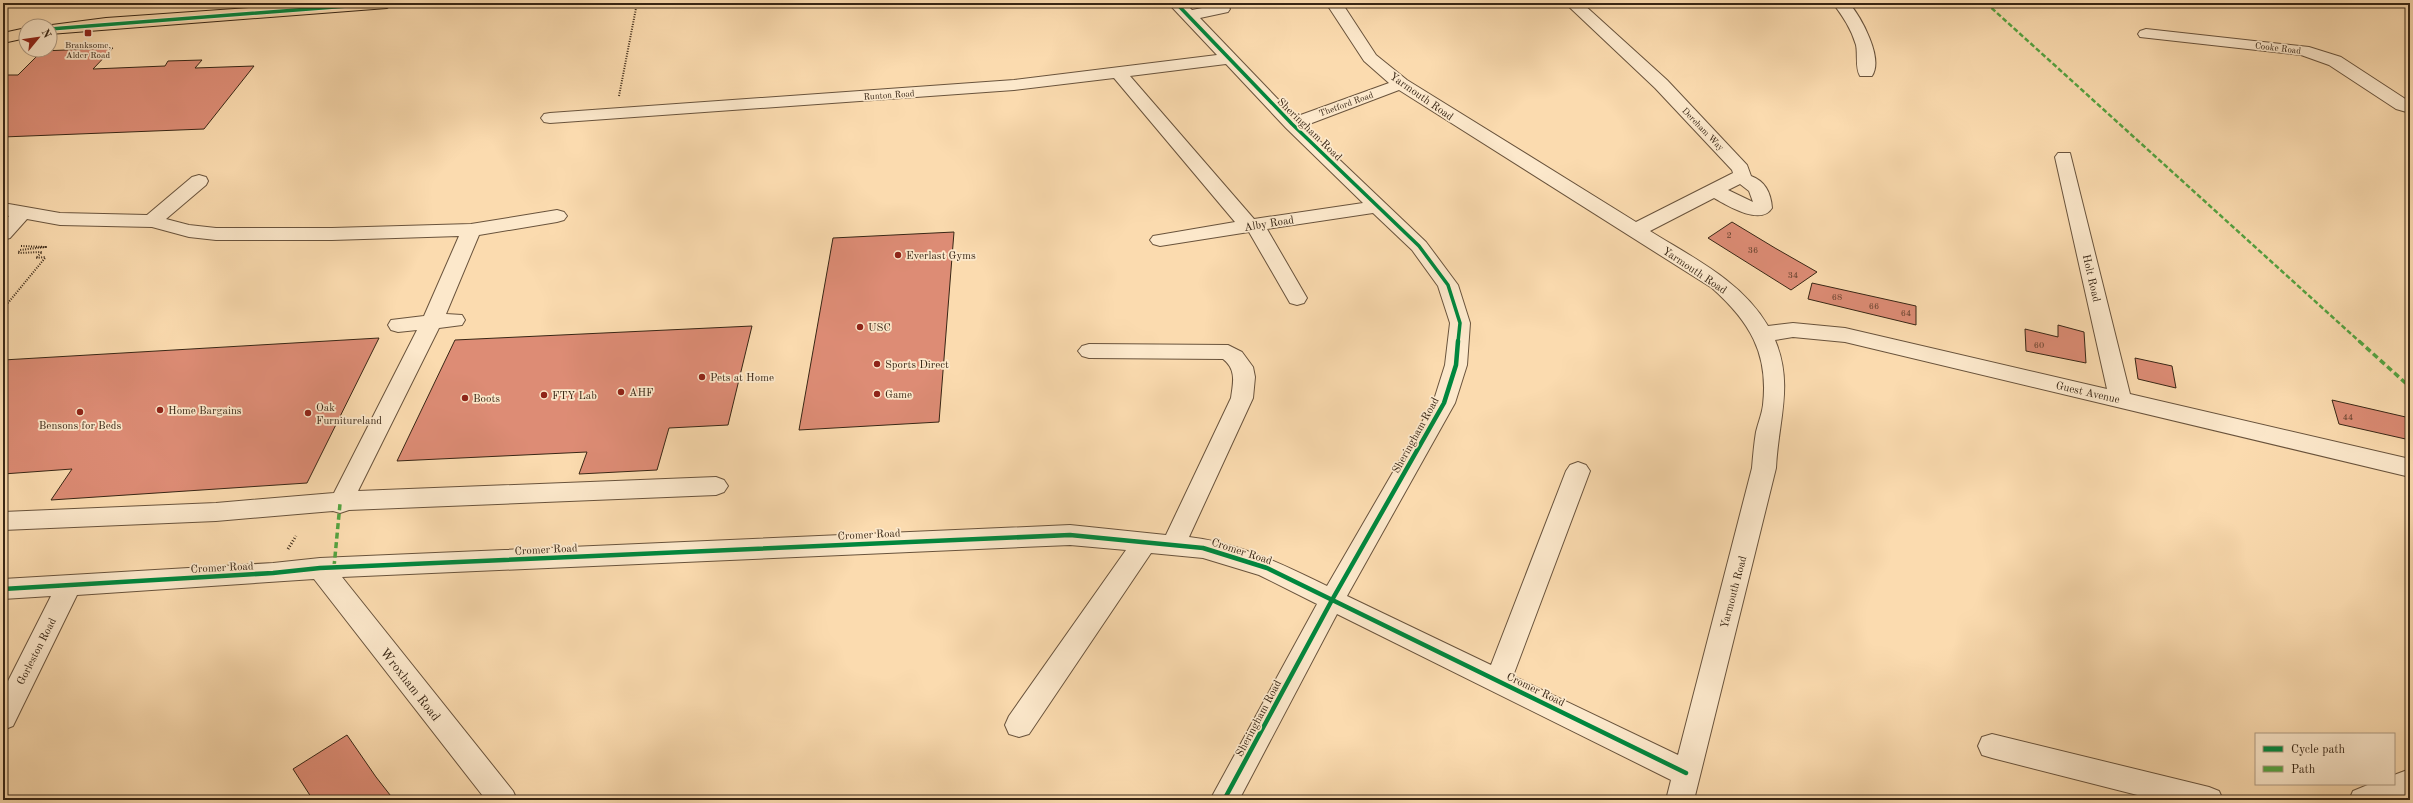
<svg xmlns="http://www.w3.org/2000/svg" width="2413" height="803" font-family="'Old Standard TT',serif">
<style>
.building{fill:#dd8c75;stroke:#382615}
.lines{fill:none;stroke-linecap:round;stroke-linejoin:round}
.minor-casing{stroke:#69533c;stroke-width:2}
.major-casing{stroke:#382615;stroke-width:2}
.path-far1{stroke:#382615;stroke-width:2;stroke-dasharray:1 1.5;stroke-linecap:butt}
.path{stroke:#382615;stroke-width:3;stroke-dasharray:1 2;stroke-linecap:butt}
.minor{fill:#fce8cb;fill-rule:evenodd}
.major{fill:#fbdbaf;fill-rule:evenodd}
.quiet-far1{stroke:#53a340;stroke-width:2.5;stroke-dasharray:5 2.5;stroke-linecap:butt}
.quiet{stroke:#53a340;stroke-width:3.5;stroke-dasharray:6 3.5;stroke-linecap:butt}
.cycleway-far1-casing{stroke:#fce8cb;stroke-width:5.5}
.cycleway-casing{stroke:#fce8cb;stroke-width:7}
.cycleway-far1{stroke:#00873e;stroke-width:3.5}
.cycleway{stroke:#00873e;stroke-width:4.5}
.poi-dot{fill:#8f2418;stroke:#fce8cb;stroke-width:1.5}
.labels{text-anchor:middle;stroke-width:3.5;stroke-linejoin:round;paint-order:stroke}
.far-poi-label{font-size:9px;fill:#382615;stroke:#fce8cb}
.far-street-label{font-size:9px;fill:#382615;stroke:#fce8cb}
.number-label{font-size:9px;fill:#61402d}
.street-label{font-size:11px;fill:#382615;stroke:#fce8cb}
.poi-label{font-size:11px;fill:#382615;stroke:#fce8cb;text-anchor:start}
.near-street-label{font-size:13px;fill:#382615;stroke:#fce8cb}
</style>
<rect width="100%" height="100%" fill="#fbdbaf"/>
<filter id="stains"><feTurbulence type="fractalNoise" baseFrequency=".005" numOctaves="4"/><feColorMatrix values="0 0 0 0 .2 0 0 0 0 .09 0 0 0 0 .02 0 0 0 .5 -.17"/></filter>
<radialGradient id="worn" r=".72"><stop offset=".6" stop-color="#630" stop-opacity="0"/><stop offset="1" stop-color="#630" stop-opacity=".3"/></radialGradient>
<path class="building" d="M113 48 93 69 165 66 168 61 202 60 195 68 254 66 204 129 3 137V75H18L42 51Z
M1732 222 1775 248 1817 272 1791 290 1708 238Z
M954 232 939 422 799 430 833 238Z
M1812 283 1916 306V325L1808 299Z
M2058 325 2084 332 2086 363 2026 351 2025 329 2058 337Z
M752 326 728 425 669 428 657 470 579 474 587 452 397 461 455 340Z
M379 338 307 483 51 500 72 469 3 474V360Z
M2135 358 2172 366 2176 388 2138 379Z
M2332 400 2410 418V440L2339 424Z
M347 735 376 777 394 800H313L293 769Z"/>
<g class="lines">
<defs>
<path id="minor" d="M1168 3H1185L1192 10 1222 4 1228 6 1230 9 1228 12 1200 18 1295 117 1389 83 1364 61 1326 3H1342L1376 55 1407 80 1636 222 1733 173 1732 170 1655 88 1565 3H1582L1667 80 1747 165 1751 176C1765 181 1771 193 1772 208 1761 226 1728 206 1714 198L1650 231C1693 258 1742 281 1768 326L1793 323 1845 328 2107 389 2055 157 2058 153H2070L2130 394 2410 459V477L1845 342 1793 337 1775 340C1794 385 1778 422 1776 468L1694 800H1666L1671 780 1337 614 1239 800H1210L1317 604 1259 575 1203 558 1151 553 1029 734 1019 737 1009 734 1005 725 1009 716 1126 550 1070 545 342 577 513 791 517 800H486L314 579 77 595 13 726 3 730V691L51 596 3 599V579L273 563 320 558 1070 525 1166 535 1231 398C1233 383 1237 370 1223 359L1089 358 1082 356 1078 351 1082 346 1089 344 1228 345 1242 352 1253 367 1255 377 1253 398 1189 537C1237 542 1284 565 1327 586L1433 403 1445 365 1450 323 1438 286 1412 250 1373 213 1267 229 1307 298 1304 303 1297 305 1290 303 1249 232 1160 246 1153 244 1150 240 1153 236 1235 222 1114 78 1014 90 550 123 544 122 541 118 544 114 550 113 1014 80 1217 55ZM1226 64 1286 128 1363 203 1254 219 1130 76ZM1399 90 1712 288C1749 321 1769 353 1763 405 1762 414 1758 423 1756 432 1754 444 1753 456 1752 468L1678 755 1513 676 1590 471 1586 465 1578 462 1570 465 1566 471 1491 665 1347 596 1455 403 1467 365 1470 323 1458 285 1426 242 1304 126ZM1740 184 1749 191 1753 202 1728 190Z
M1833 3H1849C1861 17 1884 58 1872 76H1860C1855 68 1858 54 1856 45 1851 28 1843 17 1833 3Z
M2146 29 2309 47 2341 57 2410 102V113L2396 109 2329 65 2301 55 2140 37 2138 34 2140 31Z
M199 175 206 177 208 181 206 185 166 219 189 225 216 228H332L471 224 557 210 564 212 567 216 564 220 557 222 479 235 446 314 462 315 465 320 462 325 439 328 358 491 716 477 724 480 728 486 724 492 716 495 349 510 340 513 333 511 216 521 3 530V512L216 503 334 493 417 330 398 332 391 330 388 325 391 320 424 316 459 236 332 240H216L189 237 152 227 60 225 27 219 10 238 3 240V222L9 216 3 215V203L60 213 147 215 192 177Z
M1992 734 2209 787 2219 791 2223 800H2157L1992 758 1982 755 1978 746 1982 737Z
M2410 769V795L2397 800H2349L2353 791 2370 784H2394V775Z"/>
<path id="major" d="M321 3H395L387 8 50 34V26H44L106 18Z
M26 28V38L3 43V33Z"/>
</defs>
<use href="#minor" class="minor-casing"/>
<use href="#major" class="major-casing"/>
<path class="path-far1" d="M619 96 637 3
M21 246 46 247 20 250 18 253 42 252 36 258 45 257
M3 309 45 258"/>
<path class="path" d="M288 549 296 536"/>
<use href="#minor" class="minor"/>
<use href="#major" class="major"/>
<path class="quiet-far1" d="M1986 3 2360 342"/>
<path class="quiet" d="M2359 341 2410 387
M334 567 340 504"/>
<defs>
<path id="cycleway-far1" d="M1176 3 1292 124 1419 246 1448 285 1460 323 1458 342
M50 29 387 3"/>
<path id="cycleway" d="M3 589 273 573 320 568 1070 535 1203 548 1267 568 1686 773
M1224 800 1332 600 1444 403 1456 365 1458 341"/>
</defs>
<use href="#cycleway-far1" class="cycleway-far1-casing"/>
<use href="#cycleway" class="cycleway-casing"/>
<use href="#cycleway-far1" class="cycleway-far1"/>
<use href="#cycleway" class="cycleway"/>
</g>
<g class="poi-dot">
<rect x="84" y="29" width="8" height="8" rx="2"/>
<circle cx="898" cy="255" r="4"/>
<circle cx="860" cy="327" r="4"/>
<circle cx="877" cy="364" r="4"/>
<circle cx="702" cy="377" r="4"/>
<circle cx="621" cy="392" r="4"/>
<circle cx="877" cy="394" r="4"/>
<circle cx="544" cy="395" r="4"/>
<circle cx="465" cy="398" r="4"/>
<circle cx="160" cy="410" r="4"/>
<circle cx="80" cy="412" r="4"/>
<circle cx="308" cy="413" r="4"/>
</g>
<g class="labels">
<g class="far-poi-label">
<text x="88" y="48">Branksome,<tspan x="88" dy="10">Alder Road</tspan></text>
</g>
<g class="far-street-label">
<text transform="translate(2278 48) rotate(7)" y="3">Cooke Road</text>
<text transform="translate(889 95) rotate(-4)" y="3">Runton Road</text>
<text transform="translate(1346 104) rotate(-20)" y="3">Thetford Road</text>
<text transform="translate(1703 129) rotate(46)" y="3">Dereham Way</text>
</g>
<g class="number-label">
<text x="1729" y="238">2</text>
<text x="1753" y="253">36</text>
<text x="1793" y="278">34</text>
<text x="1837" y="300">68</text>
<text x="1874" y="309">66</text>
<text x="1906" y="316">64</text>
<text x="2039" y="348">60</text>
<text x="2348" y="420">44</text>
</g>
<g class="street-label">
<text transform="translate(1422 96) rotate(35)" y="4">Yarmouth Road</text>
<text transform="translate(1310 129) rotate(44)" y="4">Sheringham Road</text>
<text transform="translate(1269 223) rotate(-9)" y="4">Alby Road</text>
<text transform="translate(1695 270) rotate(34)" y="4">Yarmouth Road</text>
<text transform="translate(2092 278) rotate(77)" y="4">Holt Road</text>
<text transform="translate(2088 392) rotate(13)" y="4">Guest Avenue</text>
<text transform="translate(1415 435) rotate(-61)" y="4">Sheringham Road</text>
<text transform="translate(869 534) rotate(-3)" y="4">Cromer Road</text>
<text transform="translate(546 549) rotate(-3)" y="4">Cromer Road</text>
<text transform="translate(1242 551) rotate(18)" y="4">Cromer Road</text>
<text transform="translate(222 567) rotate(-3)" y="4">Cromer Road</text>
<text transform="translate(1733 592) rotate(-75)" y="4">Yarmouth Road</text>
<text transform="translate(36 651) rotate(-63)" y="4">Gorleston Road</text>
<text transform="translate(1536 689) rotate(26)" y="4">Cromer Road</text>
<text transform="translate(1258 718) rotate(-62)" y="4">Sheringham Road</text>
</g>
<g class="poi-label">
<text x="906" y="259">Everlast Gyms</text>
<text x="868" y="331">USC</text>
<text x="885" y="368">Sports Direct</text>
<text x="710" y="381">Pets at Home</text>
<text x="629" y="396">AHF</text>
<text x="885" y="398">Game</text>
<text x="552" y="399">FTY Lab</text>
<text x="473" y="402">Boots</text>
<text x="316" y="411">Oak<tspan x="316" dy="13">Furnitureland</tspan></text>
<text x="168" y="414">Home Bargains</text>
<text x="80" y="429" text-anchor="middle">Bensons for Beds</text>
</g>
<g class="near-street-label">
<text transform="translate(411 684) rotate(52)" y="5">Wroxham Road</text>
</g>
</g>
<rect width="2413" height="803" fill="none" stroke="#fbdbaf" stroke-width="16"/>
<rect x="4" y="4" width="2405" height="795" fill="none" stroke="#382615" stroke-width="2"/>
<rect x="8" y="8" width="2397" height="787" fill="none" stroke="#382615"/>
<rect x="2255" y="733" width="140" height="52" fill="#fce8cb" stroke="#ae9a82"/>
<rect x="2263" y="746" width="20" height="6" fill="#00873e" stroke="#ae9a82"/>
<text x="2291" y="753" font-size="12" fill="#382615">Cycle path</text>
<rect x="2263" y="766" width="20" height="6" fill="#53a340" stroke="#ae9a82"/>
<text x="2291" y="773" font-size="12" fill="#382615">Path</text>
<g transform="translate(38 38) rotate(61)"><circle r="19" fill="#fce8cb" stroke="#ae9a82"/>
<path d="M0-3L7 15L0 10L-7 15Z" fill="#8f2418"/>
<text y="-6" font-size="11" font-weight="bold" text-anchor="middle" fill="#382615">N</text>
</g>
<rect width="100%" height="100%" filter="url(#stains)"/>
<rect width="100%" height="100%" fill="url(#worn)"/>
</svg>
